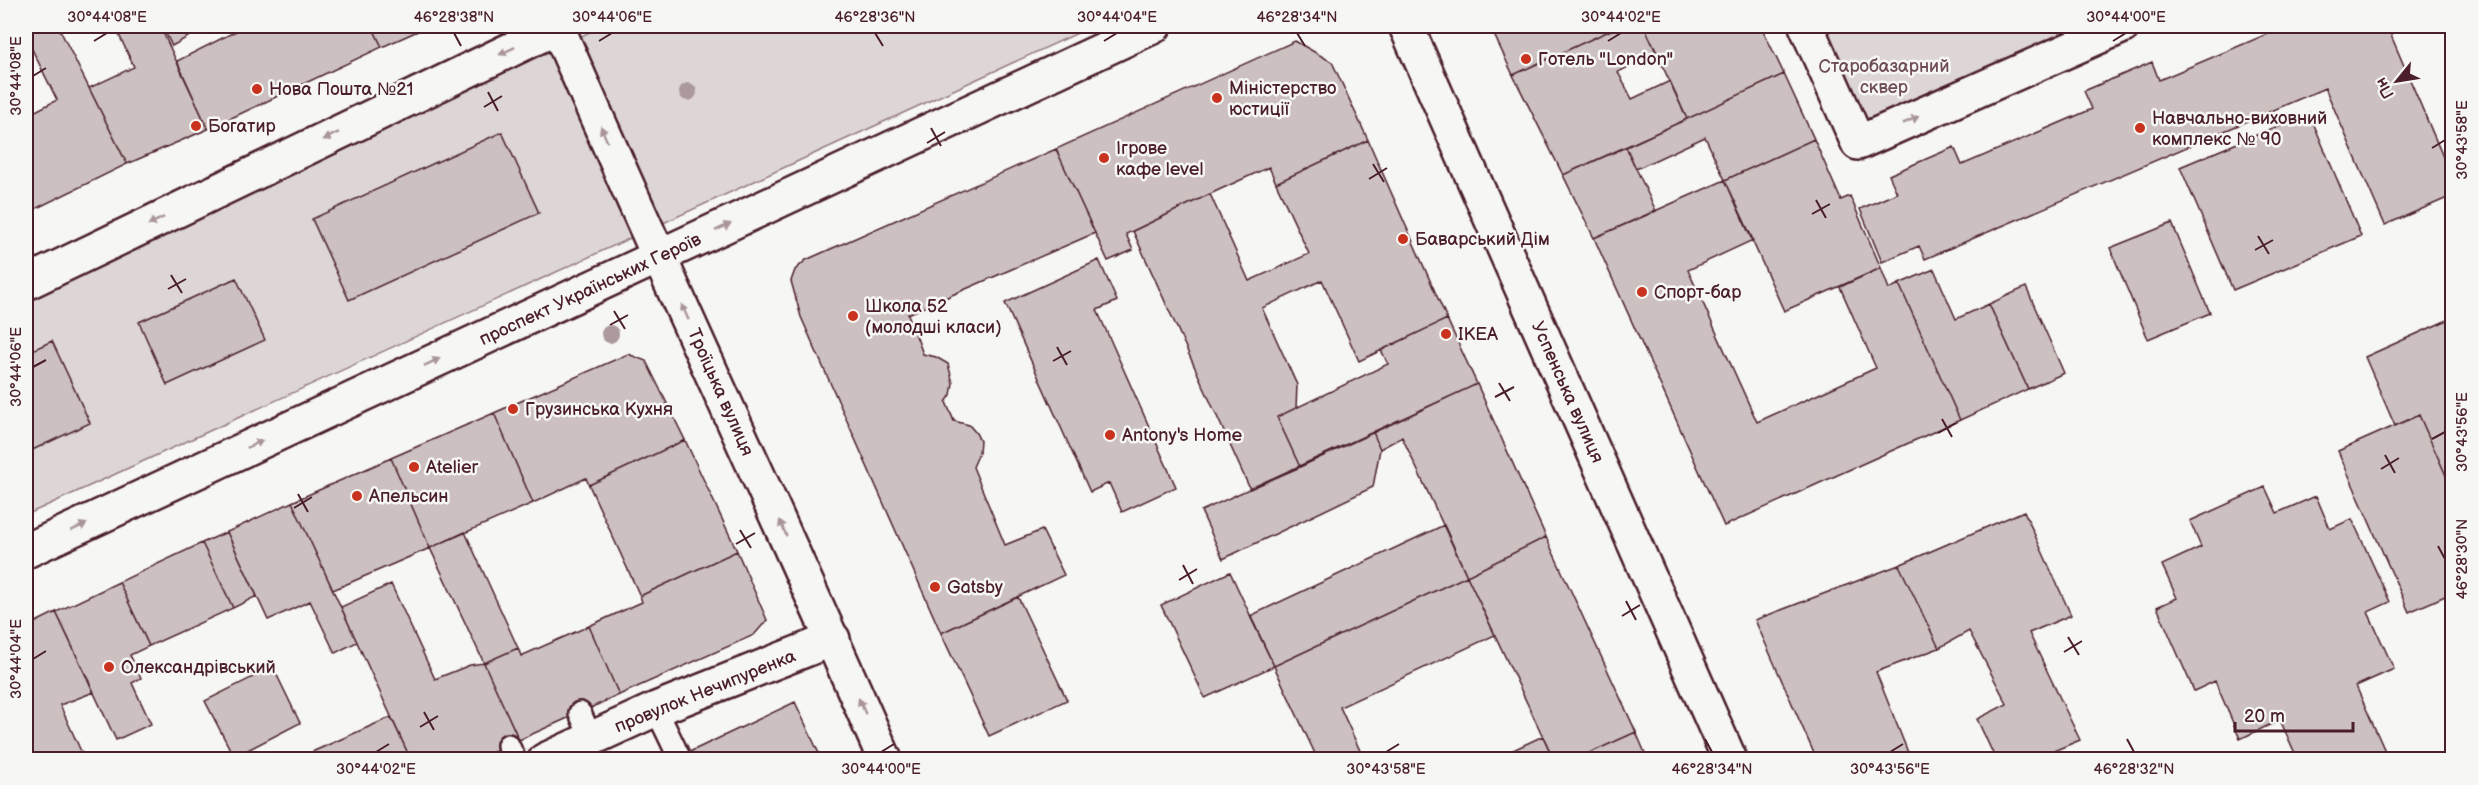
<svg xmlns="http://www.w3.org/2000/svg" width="2478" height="785" font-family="'Balsamiq Sans',sans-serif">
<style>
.green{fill:#ddd6d5;stroke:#947a80;stroke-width:1.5}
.building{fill:#ccc1c0;stroke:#4a1f2b;stroke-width:1.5}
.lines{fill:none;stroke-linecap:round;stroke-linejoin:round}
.lane-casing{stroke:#4a1f2b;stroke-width:26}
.street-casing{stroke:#4a1f2b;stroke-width:38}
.secondary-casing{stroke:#4a1f2b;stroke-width:38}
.lane{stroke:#f6f6f2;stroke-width:21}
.street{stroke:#f6f6f2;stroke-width:33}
.secondary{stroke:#f6f6f2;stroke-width:33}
.tree{fill:#ac999c}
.oneway{fill:#a99598}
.ticks{fill:none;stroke:#4a1f2b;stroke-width:2}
.poi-dot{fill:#c8321e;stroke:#f6f6f2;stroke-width:2}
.labels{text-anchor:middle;stroke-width:5;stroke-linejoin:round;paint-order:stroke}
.poi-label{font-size:18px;fill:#4a1f2b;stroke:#f6f6f2;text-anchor:start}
.park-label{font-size:18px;fill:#6f4d56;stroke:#f6f6f2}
.street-label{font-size:18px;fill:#4a1f2b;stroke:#f6f6f2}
.neatline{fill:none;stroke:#4a1f2b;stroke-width:2}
.ticks-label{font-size:15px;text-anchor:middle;fill:#4a1f2b}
</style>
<rect width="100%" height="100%" fill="#f6f6f2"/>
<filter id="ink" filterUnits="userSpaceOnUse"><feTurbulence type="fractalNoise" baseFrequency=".0167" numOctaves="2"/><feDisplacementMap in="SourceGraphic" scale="12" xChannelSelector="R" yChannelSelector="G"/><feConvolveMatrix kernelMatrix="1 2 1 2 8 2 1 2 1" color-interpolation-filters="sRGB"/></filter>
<g filter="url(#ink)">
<path class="green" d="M603 26H1093L26 515V290Z
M1806 26H2123L1858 143Z"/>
<path class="building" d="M26 26H58L127 164 31 211 26 200V114V116L57 100 26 37Z
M115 26H160L208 129 127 164 89 88 134 67Z
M162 26H183L188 37 172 46Z
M246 26H372L382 47 208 129 177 61Z
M372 26H429L382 47Z
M1490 26H1620L1513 75Z
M1620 26H1644L1657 53 1618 72 1632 99 1670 81 1687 119 1563 175 1513 75Z
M1644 26H1761L1784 74 1687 119Z
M2286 26H2387L2452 178V196L2385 225 2325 88 1925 259 1919 246 1882 262 1860 209 1897 193 1889 175 1954 147 1962 165 2092 109 2084 91 2152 62 2159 80Z
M1295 41 1332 62 1368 140 1276 183 1269 167 1210 194 1126 234 1133 250 1108 261 1056 149Z
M1784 74 1814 139 1725 180 1705 137 1636 169 1626 147Z
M2309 113 2361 236 2233 290 2180 167Z
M502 132 539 213 349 300 312 219Z
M1814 139 1841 200 1850 196 1881 268 1784 311 1725 180Z
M1368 140 1447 319 1359 361 1322 280 1262 308 1297 385 1296 408 1277 417 1300 467 1250 489 1133 231 1210 194 1249 281 1309 254 1276 183Z
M1626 147 1656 211 1594 238 1563 175Z
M1056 149 1095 233 908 314 923 354 936 357 948 364 953 383 951 395 946 402 954 421 969 425 976 433 980 441 979 453 973 467 1005 545 1042 530 1064 575 941 633 801 317 791 281 795 270 806 260Z
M1725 180 1753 240 1688 270 1757 422 1876 368 1840 287 1881 268 1889 289 1899 284 1960 420 1724 526 1594 238Z
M2172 223 2210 313 2148 339 2110 248Z
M1099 260 1117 301 1097 310 1176 487 1122 512 1109 483 1090 492 1005 303Z
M1934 269 1956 319 1989 304 2028 389 1960 420 1899 284Z
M236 278 265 340 167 385 139 322Z
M2026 287 2064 373 2028 389 1989 304Z
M2452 318V489L2419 415 2395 426 2365 357Z
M1447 319 1477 384 1300 467 1277 417 1388 364 1381 350Z
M52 341 90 423 26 453V353Z
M628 354 646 361 685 440 589 485 586 478 533 503 494 413Z
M1477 384 1546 537 1467 576 1402 437 1380 449 1373 432Z
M494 413 533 503 430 548 391 458Z
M2419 415 2452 489V593L2409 612 2338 451Z
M1373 432 1380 449 1373 487 1223 559 1201 511Z
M685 440 737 551 640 596 589 485Z
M391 458 430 548 333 590 292 502Z
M2265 487 2277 513 2316 496 2330 529 2352 519 2390 602 2368 612 2394 669 2356 686 2389 760H2298L2280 720 2240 739 2215 681 2194 691 2157 607 2177 598 2162 565 2201 547 2190 521Z
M292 502 357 642 335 653 310 601 268 620 227 532Z
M2024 511 2071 615 2029 633 2080 740 2032 760H1996L1977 719 2007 704 1969 631 1939 648 1899 565Z
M1444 525 1467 576 1274 666 1250 616Z
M227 532 257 596 233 608 202 543Z
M465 532 518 648 484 663 430 548Z
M1546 537 1636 732 1574 760H1554L1467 576Z
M202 543 233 608 149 646 119 582Z
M737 551 767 620 754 635 619 695 589 626 642 602 640 596Z
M1899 565 1939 648 1876 672 1911 760H1817L1755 620Z
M1230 572 1274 666 1205 698 1161 605Z
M1467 576 1495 635 1340 707 1362 755 1354 760H1318L1274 666Z
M119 582 149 646 130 655 141 678 132 683 151 724 116 740 56 612Z
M391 584 435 679 470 665 484 663 519 740 476 760H411L341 607Z
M1018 597 1067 700 989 736 941 633Z
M56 612 94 692 60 705 85 760H26V627Z
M589 626 619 695 519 740 484 663 518 648 521 656Z
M273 667 300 723 234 757 205 701Z
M795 702 822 760H675L679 757Z
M391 717 411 760H315L312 752Z
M1636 732 1648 760H1574Z
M1543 736 1554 760H1497L1496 758Z"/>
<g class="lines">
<defs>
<path id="lane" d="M656 709 679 757
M580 713 591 738
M508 745 515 760"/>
<path id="street" d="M1806 26 1858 143 2123 26
M26 283 560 26
M26 551 1154 26
M545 760 656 709 833 639"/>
<path id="secondary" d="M557 26C663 272 778 514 885 760
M1406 26 1730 760"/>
</defs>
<use href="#lane" class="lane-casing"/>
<use href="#street" class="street-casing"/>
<use href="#secondary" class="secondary-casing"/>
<use href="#lane" class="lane"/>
<use href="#street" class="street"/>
<use href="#secondary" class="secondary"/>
</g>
<g class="tree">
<circle cx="688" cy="92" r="9"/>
<circle cx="610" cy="334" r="9"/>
</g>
<defs><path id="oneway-solid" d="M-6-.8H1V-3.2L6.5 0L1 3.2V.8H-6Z" transform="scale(1.5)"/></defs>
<g class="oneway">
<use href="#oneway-solid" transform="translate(507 51) rotate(154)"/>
<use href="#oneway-solid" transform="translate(1911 120) rotate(-24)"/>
<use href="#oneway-solid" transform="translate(604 134) rotate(-113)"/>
<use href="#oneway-solid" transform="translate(331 136) rotate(154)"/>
<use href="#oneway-solid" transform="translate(156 221) rotate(154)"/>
<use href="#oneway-solid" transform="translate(723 227) rotate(-25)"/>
<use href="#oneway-solid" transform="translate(685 312) rotate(-114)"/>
<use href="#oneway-solid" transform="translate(432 362) rotate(-25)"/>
<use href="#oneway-solid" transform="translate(255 444) rotate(-25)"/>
<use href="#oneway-solid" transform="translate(79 527) rotate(-25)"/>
<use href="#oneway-solid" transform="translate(783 528) rotate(-114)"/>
<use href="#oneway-solid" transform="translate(862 706) rotate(-114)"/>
</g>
</g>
<path class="ticks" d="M454 33 461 46M875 33 883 46M1297 33 1305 46M94 41 107 33M599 41 612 33M1104 41 1117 33M1608 41 1621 33M2113 41 2126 33M33 76 46 68M488 92 498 111M484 107 502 96M931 128 941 146M927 143 945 132M2432 148 2445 140M1373 164 1384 182M1369 179 1387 168M1816 200 1826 218M1812 214 1830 204M2258 236 2269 254M2255 250 2273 240M171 275 182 293M168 289 186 279M614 311 625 329M610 325 628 315M1057 347 1067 365M1053 361 1071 351M33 367 46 360M1499 383 1510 401M1495 397 1514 387M1942 419 1952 437M1938 433 1956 423M2432 439 2445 432M2385 455 2395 473M2381 469 2399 458M298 494 308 512M294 508 312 497M740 530 751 548M736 544 755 533M2438 546 2445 559M1183 565 1193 584M1179 580 1197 569M1626 601 1636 620M1622 616 1640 605M2068 637 2079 655M2064 652 2082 641M33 659 46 651M424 712 434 730M420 727 438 716M1705 739 1712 752M2127 739 2134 752M376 752 389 744M881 752 894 744M1386 752 1399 744M1890 752 1903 744"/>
<g class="poi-dot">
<circle cx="1526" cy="59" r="6"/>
<circle cx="257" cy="89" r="6"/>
<circle cx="1217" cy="98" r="6"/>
<circle cx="196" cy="126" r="6"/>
<circle cx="2140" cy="128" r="6"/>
<circle cx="1104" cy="158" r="6"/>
<circle cx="1403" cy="239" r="6"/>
<circle cx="1642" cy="292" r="6"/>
<circle cx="853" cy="316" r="6"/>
<circle cx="1446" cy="334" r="6"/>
<circle cx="513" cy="409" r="6"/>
<circle cx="1110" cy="435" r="6"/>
<circle cx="414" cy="467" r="6"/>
<circle cx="357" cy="496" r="6"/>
<circle cx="935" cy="587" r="6"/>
<circle cx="109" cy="667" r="6"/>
</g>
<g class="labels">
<g class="poi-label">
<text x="1538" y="65">Готель "London"</text>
<text x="1229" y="94">Міністерство<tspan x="1229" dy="21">юстиції</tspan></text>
<text x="269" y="95">Нова Пошта №21</text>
<text x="2152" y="124">Навчально-виховний<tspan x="2152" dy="21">комплекс № 90</tspan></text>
<text x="208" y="132">Богатир</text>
<text x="1116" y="154">Ігрове<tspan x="1116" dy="21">кафе level</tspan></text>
<text x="1415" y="245">Баварський Дім</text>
<text x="1654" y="298">Спорт-бар</text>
<text x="865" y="312">Школа 52<tspan x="865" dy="21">(молодші класи)</tspan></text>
<text x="1458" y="340">IKEA</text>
<text x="525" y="415">Грузинська Кухня</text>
<text x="1122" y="441">Antony's Home</text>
<text x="426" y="473">Atelier</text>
<text x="369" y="502">Апельсин</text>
<text x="947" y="593">Gatsby</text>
<text x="121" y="673">Олександрівський</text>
</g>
<g class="park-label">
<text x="1884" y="72">Старобазарний<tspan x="1884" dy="21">сквер</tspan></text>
</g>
<g class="street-label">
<text transform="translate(590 289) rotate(-25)" y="6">проспект Українських Героїв</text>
<text transform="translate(721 392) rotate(66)" y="6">Троїцька вулиця</text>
<text transform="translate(1568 392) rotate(66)" y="6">Успенська вулиця</text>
<text transform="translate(705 691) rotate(-22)" y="6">провулок Нечипуренка</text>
</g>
</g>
<rect width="2478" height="785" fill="none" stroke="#f6f6f2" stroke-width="66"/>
<g transform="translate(2397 81) rotate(240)" stroke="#f6f6f2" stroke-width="4.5" paint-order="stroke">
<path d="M0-4.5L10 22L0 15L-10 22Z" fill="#4a1f2b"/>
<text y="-9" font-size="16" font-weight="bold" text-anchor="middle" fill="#4a1f2b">Пн</text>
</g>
<path d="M2235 722v9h118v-9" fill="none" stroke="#4a1f2b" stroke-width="3"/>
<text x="2244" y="722" font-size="18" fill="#4a1f2b" stroke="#f6f6f2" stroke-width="4.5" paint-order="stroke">20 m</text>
<rect x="33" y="33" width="2412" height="719" class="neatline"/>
<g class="ticks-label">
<text x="107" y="22">30°44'08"E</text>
<text x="454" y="22">46°28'38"N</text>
<text x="612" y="22">30°44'06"E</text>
<text x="875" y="22">46°28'36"N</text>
<text x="1117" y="22">30°44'04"E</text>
<text x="1297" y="22">46°28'34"N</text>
<text x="1621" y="22">30°44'02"E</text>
<text x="2126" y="22">30°44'00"E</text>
<text transform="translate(16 76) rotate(-90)" y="5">30°44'08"E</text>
<text transform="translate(2462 140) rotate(-90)" y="5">30°43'58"E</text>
<text transform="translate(16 367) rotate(-90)" y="5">30°44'06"E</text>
<text transform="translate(2462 432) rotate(-90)" y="5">30°43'56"E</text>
<text transform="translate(2462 559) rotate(-90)" y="5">46°28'30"N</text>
<text transform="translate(16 659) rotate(-90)" y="5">30°44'04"E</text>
<text x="376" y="774">30°44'02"E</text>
<text x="881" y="774">30°44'00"E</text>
<text x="1386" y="774">30°43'58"E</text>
<text x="1712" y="774">46°28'34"N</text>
<text x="1890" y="774">30°43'56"E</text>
<text x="2134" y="774">46°28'32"N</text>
</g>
</svg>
